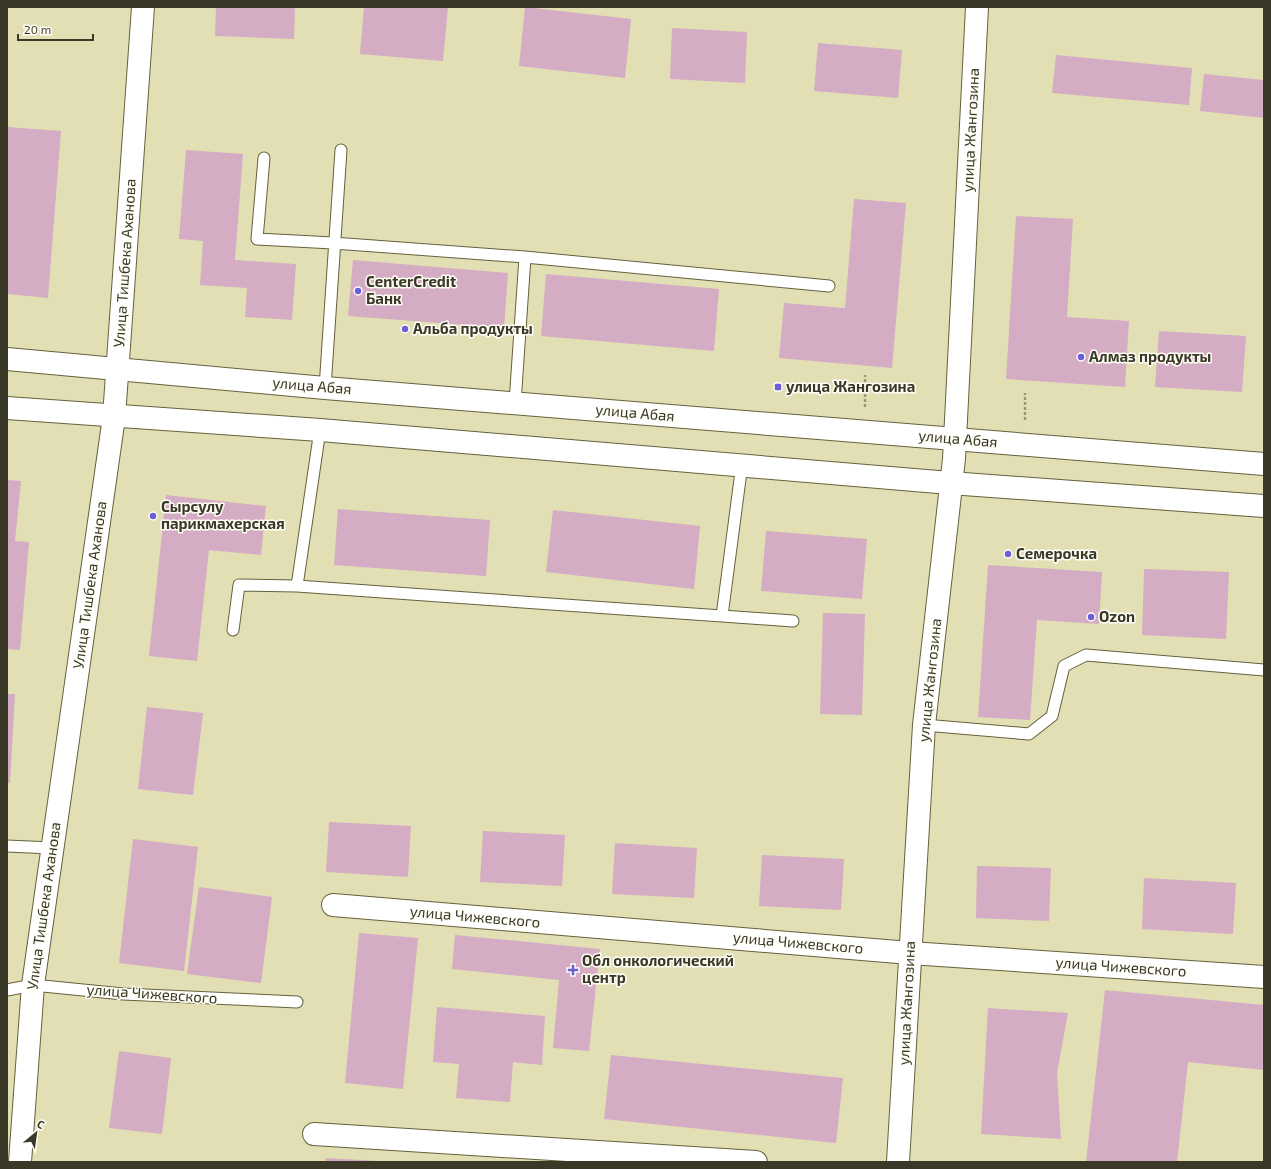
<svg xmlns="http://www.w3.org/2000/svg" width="1271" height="1169" font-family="'Exo 2',sans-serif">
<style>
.building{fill:#d4acc3}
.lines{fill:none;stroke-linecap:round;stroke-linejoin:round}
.service-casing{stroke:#65613b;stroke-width:13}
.minor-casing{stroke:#65613b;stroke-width:24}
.tertiary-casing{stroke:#65613b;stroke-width:24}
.secondary-casing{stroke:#65613b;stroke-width:24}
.path{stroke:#9a9778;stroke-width:2.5;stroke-dasharray:3 2;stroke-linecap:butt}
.service{stroke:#fff;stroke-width:11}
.minor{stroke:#fff;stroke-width:22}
.tertiary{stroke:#fff;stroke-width:22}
.secondary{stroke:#fff;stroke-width:22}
.poi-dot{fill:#6a5fd9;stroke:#fffef6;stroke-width:1.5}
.labels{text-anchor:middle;stroke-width:3;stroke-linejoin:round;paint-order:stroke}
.street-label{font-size:15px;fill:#3a3928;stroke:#fffef6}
.poi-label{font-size:15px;font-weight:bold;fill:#3a3928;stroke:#fffef6;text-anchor:start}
</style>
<rect width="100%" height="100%" fill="#e3dfb5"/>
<path class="building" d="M216 7H295L294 39 215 36Z
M364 7H448L443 61 360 54Z
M525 7 631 19 625 78 519 66Z
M672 28 747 32 745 83 670 79Z
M818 43 902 50 898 98 814 91Z
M1056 55 1192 68 1189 105 1052 93Z
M1204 74 1264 80V118L1200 111Z
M8 127 61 131 48 298 7 294Z
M186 150 243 154 235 260 296 264 292 320 245 317 247 288 200 285 203 241 179 239Z
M854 199 906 203 892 368 779 358 784 303 845 308Z
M1016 216 1073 219 1067 317 1129 321 1125 387 1006 379Z
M353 260 508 273 504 328 348 316Z
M546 274 719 289 714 351 541 336Z
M1159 331 1246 336 1242 392 1155 387Z
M7 480 21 481 15 541 29 542 20 650 7 649Z
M166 495 266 506 261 555 209 550 197 661 149 656Z
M338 509 490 520 486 576 334 565Z
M553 510 700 526 694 589 546 572Z
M766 531 867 539 862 599 761 591Z
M988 565 1102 572 1099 624 1037 620 1030 720 978 717Z
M1144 569 1229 572 1226 639 1142 635Z
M823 613 865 614 862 715 820 714Z
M7 694H15L10 783H7Z
M147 707 203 713 193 795 138 789Z
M329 822 411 826 408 877 326 872Z
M483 831 565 835 562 886 480 882Z
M133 839 198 847 184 971 119 963Z
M615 843 697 848 694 898 612 894Z
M762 855 844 859 841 910 759 906Z
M977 866 1051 868 1049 921 976 918Z
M1144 878 1236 883 1233 934 1142 929Z
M199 887 272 897 261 983 187 974Z
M359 933 418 938 403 1089 345 1083Z
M455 935 600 949 589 1051 553 1048 559 980 452 969Z
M1105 990 1264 1005V1070L1188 1062 1177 1162H1086Z
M437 1007 545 1016 542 1065 513 1062 510 1102 456 1098 459 1064 433 1062Z
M988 1008 1068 1013 1057 1073 1061 1139 981 1134Z
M119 1051 171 1058 162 1134 109 1128Z
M611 1055 843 1078 836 1143 604 1119Z
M326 1158 379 1161V1162H325Z"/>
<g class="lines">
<defs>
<path id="service" d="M264 158 257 239 333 243 525 257 515 403
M525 257 829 286
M325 388 341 150
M320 430 297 586 722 616 742 464
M722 616 793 621
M233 630 239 585 297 586
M924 725 1029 734 1052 716 1064 666 1086 655 1264 670
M7 846 52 848
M7 990 33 985 123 994 297 1002"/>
<path id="minor" d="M333 905 910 953 1264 977
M314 1134 756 1162
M20 1162 33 985 114 417 143 7"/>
<path id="tertiary" d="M898 1162 924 725 954 459 977 7"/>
<path id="secondary" d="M7 359 325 388 1264 464
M7 408 320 430 950 483 1264 506"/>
</defs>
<use href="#service" class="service-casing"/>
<use href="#minor" class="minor-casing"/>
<use href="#tertiary" class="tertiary-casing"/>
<use href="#secondary" class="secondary-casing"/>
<path class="path" d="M865 407V375
M1025 420V393"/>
<use href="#service" class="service"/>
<use href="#minor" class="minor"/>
<use href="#tertiary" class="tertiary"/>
<use href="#secondary" class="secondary"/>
</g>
<g class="poi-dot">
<circle cx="358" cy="291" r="4"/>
<circle cx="405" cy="329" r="4"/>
<circle cx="1081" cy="357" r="4"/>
<rect x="774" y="383" width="8" height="8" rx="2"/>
<circle cx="153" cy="516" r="4"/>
<circle cx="1008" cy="554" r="4"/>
<circle cx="1091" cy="617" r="4"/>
<path d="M571 964h4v4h4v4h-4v4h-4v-4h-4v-4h4z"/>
</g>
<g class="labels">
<g class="street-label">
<text transform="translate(971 130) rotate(-87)" y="5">улица Жангозина</text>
<text transform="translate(125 263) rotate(-86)" y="5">Улица Тишбека Аханова</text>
<text transform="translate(312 386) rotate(5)" y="5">улица Абая</text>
<text transform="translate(635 413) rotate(5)" y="5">улица Абая</text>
<text transform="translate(958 439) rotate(5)" y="5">улица Абая</text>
<text transform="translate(90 585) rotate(-82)" y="5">Улица Тишбека Аханова</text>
<text transform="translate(930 680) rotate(-84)" y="5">улица Жангозина</text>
<text transform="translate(44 906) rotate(-82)" y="5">Улица Тишбека Аханова</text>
<text transform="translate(475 917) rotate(5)" y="5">улица Чижевского</text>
<text transform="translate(798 943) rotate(5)" y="5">улица Чижевского</text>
<text transform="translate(1121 967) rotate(4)" y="5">улица Чижевского</text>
<text transform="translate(152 994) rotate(4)" y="5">улица Чижевского</text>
<text transform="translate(907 1003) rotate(-87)" y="5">улица Жангозина</text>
</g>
<g class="poi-label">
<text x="366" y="287">CenterCredit<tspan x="366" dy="17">Банк</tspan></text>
<text x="413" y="334">Альба продукты</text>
<text x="1089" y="362">Алмаз продукты</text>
<text x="786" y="392">улица Жангозина</text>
<text x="161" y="512">Сырсулу<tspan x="161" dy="17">парикмахерская</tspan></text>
<text x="1016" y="559">Семерочка</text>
<text x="1099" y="622">Ozon</text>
<text x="582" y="966">Обл онкологический<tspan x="582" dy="17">центр</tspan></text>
</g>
</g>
<rect width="1271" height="1169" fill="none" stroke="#3a3928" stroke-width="16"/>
<g transform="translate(36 1133) rotate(29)" stroke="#fffef6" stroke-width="3" paint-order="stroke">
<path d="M0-3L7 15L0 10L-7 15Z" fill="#3a3928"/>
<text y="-6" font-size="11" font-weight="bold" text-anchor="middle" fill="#3a3928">С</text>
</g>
<path d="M18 34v6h75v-6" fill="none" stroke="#3a3928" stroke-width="2"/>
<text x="24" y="34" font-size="12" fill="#3a3928" stroke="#fffef6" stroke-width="3" paint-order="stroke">20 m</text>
</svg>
